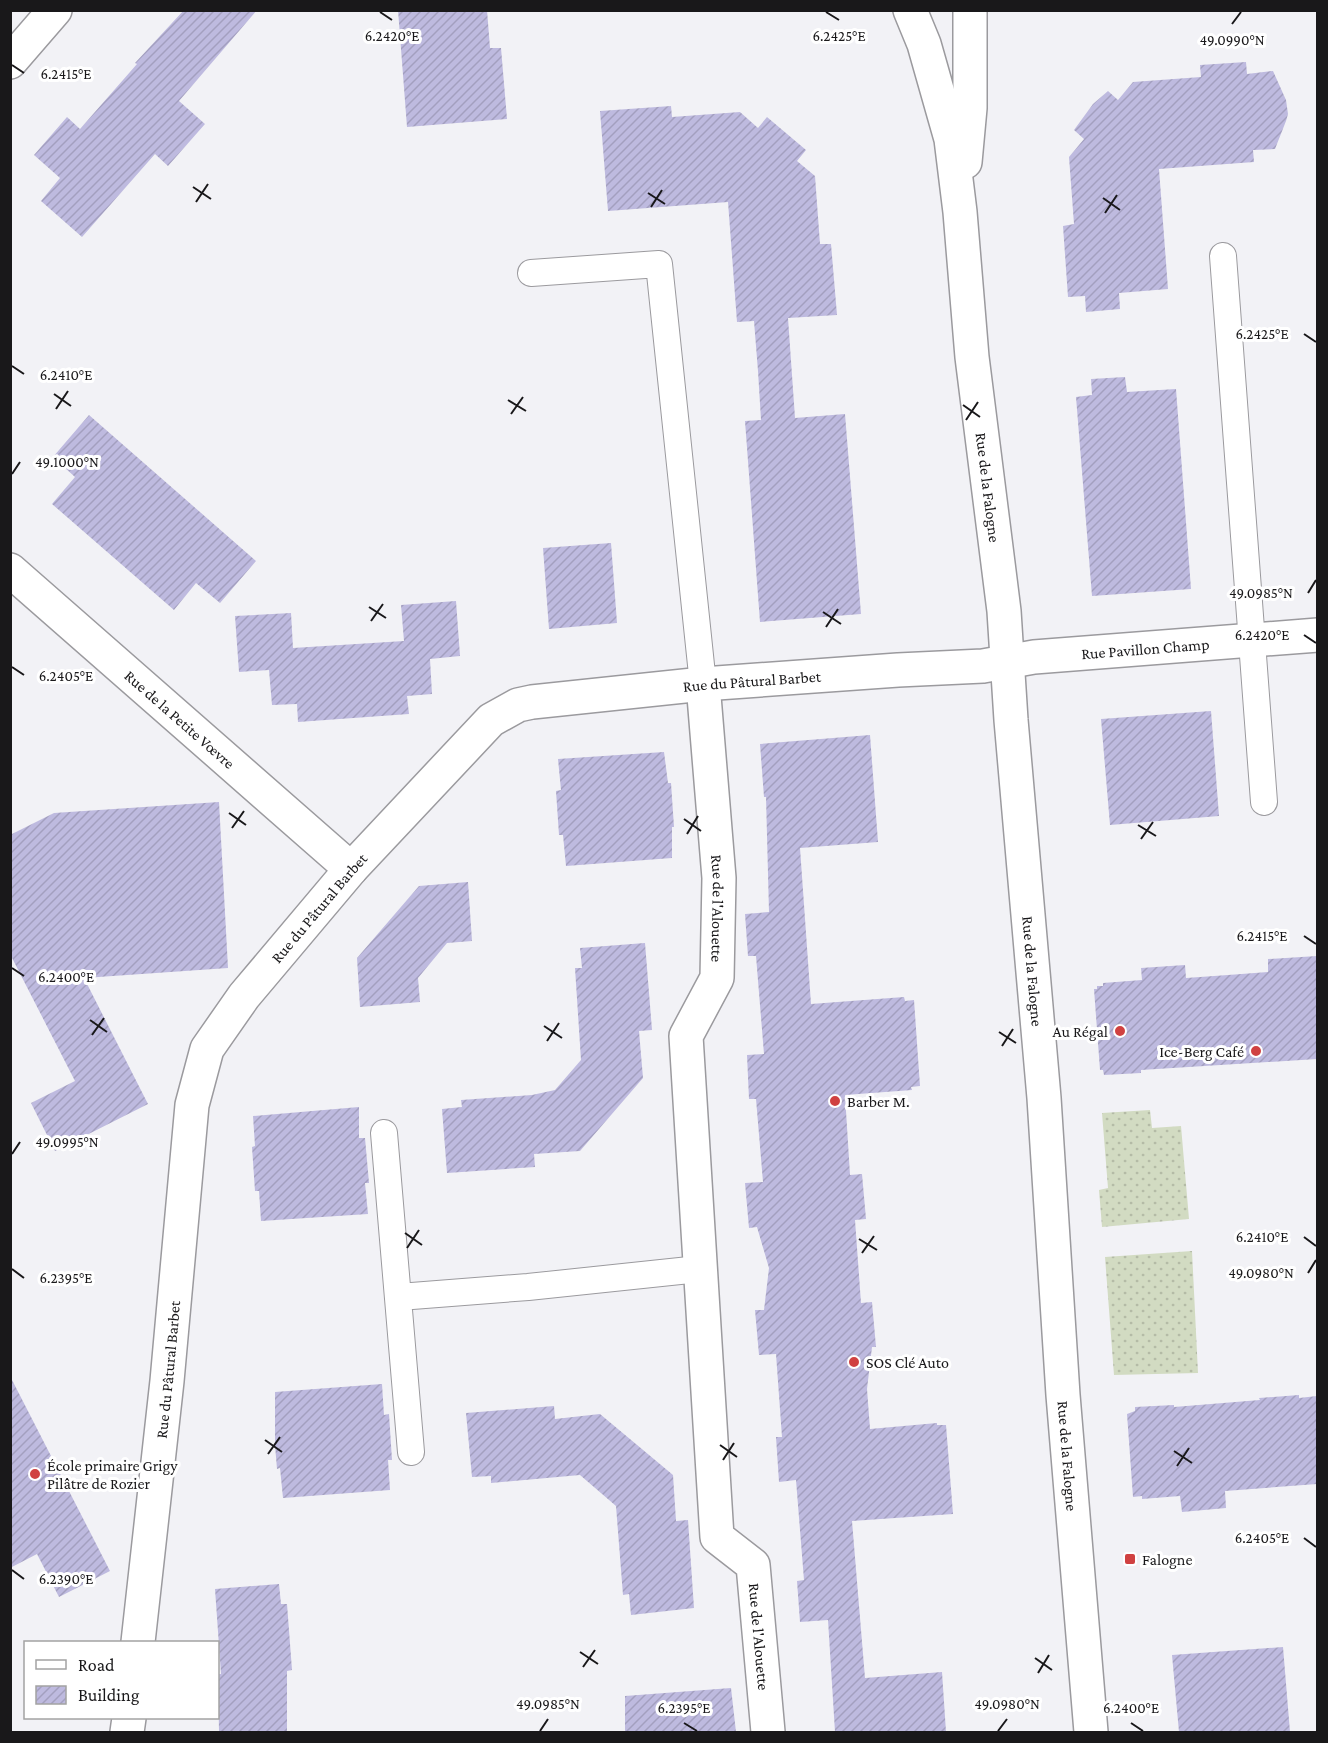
<svg xmlns="http://www.w3.org/2000/svg" width="1328" height="1743" font-family="'Crimson Pro',serif">
<style>
.grass{fill:url(#grass-dots)}
.building{fill:url(#building-hatch)}
.lines{fill:none;stroke-linecap:round;stroke-linejoin:round}
.service-casing{stroke:#9b9a9e;stroke-width:28}
.minor-casing{stroke:#9b9a9e;stroke-width:36}
.tertiary-casing{stroke:#9b9a9e;stroke-width:36}
.service{stroke:#fff;stroke-width:26}
.minor{stroke:#fff;stroke-width:33}
.tertiary{stroke:#fff;stroke-width:33}
.ticks{fill:none;stroke:#19181a;stroke-width:2}
.poi-dot{fill:#d04141;stroke:#fff;stroke-width:2}
.labels{text-anchor:middle;stroke-width:6;stroke-linejoin:round;paint-order:stroke}
.street-label{font-size:16px;fill:#19181a;stroke:#fff}
.poi-label{font-size:16px;fill:#19181a;stroke:#fff;text-anchor:start}
.ticks-label{font-size:15px;text-anchor:middle;fill:#19181a;stroke:#fff;stroke-width:6;stroke-linejoin:round;paint-order:stroke}
</style>
<defs>
<pattern id="grass-dots" width="8" height="8" patternUnits="userSpaceOnUse" patternTransform="scale(1.5)"><rect width="8" height="8" fill="#d2dbc2"/><path d="M2 2h.1M6 6h.1" fill="none" stroke="#b4bba6" stroke-width="1.8" stroke-linecap="round"/></pattern>
<pattern id="building-hatch" width="6" height="6" patternUnits="userSpaceOnUse" patternTransform="scale(1.5)"><rect width="6" height="6" fill="#bebadf"/><path d="M-1 1l2-2M0 6l6-6M5 7l2-2" fill="none" stroke="#a39fbf"/></pattern>
</defs>
<rect width="100%" height="100%" fill="#f2f2f6"/>
<path class="grass" d="M1150 1110 1152 1128 1181 1126 1189 1219 1102 1227 1099 1190 1108 1188 1102 1113Z
M1192 1251 1198 1373 1114 1375 1105 1257Z"/>
<path class="building" d="M184 10H257L179 101 205 124 168 166 155 154 82 237 41 201 60 178 34 155 67 117 80 129 137 64 135 63Z
M398 10H487L490 48H501L507 119 407 127Z
M1246 62 1247 74 1273 71 1286 100 1288 114 1286 121 1275 149 1253 150 1254 162 1159 169 1168 289 1119 293 1120 309 1086 312 1085 296 1068 297 1063 226 1074 224 1069 157 1084 139 1074 130 1093 104 1108 91 1118 100 1133 82 1201 77 1200 65Z
M671 106 672 117 740 112 758 128 767 117 806 150 797 161 815 176 820 244H831L837 315 788 318 795 418 845 414 861 614 760 622 745 421 761 420 758 371 754 321 737 322 728 202 608 211 600 111Z
M1125 377 1127 392 1176 389 1191 589 1092 596 1076 397 1092 395 1091 379Z
M89 415 256 561 220 603 196 583 174 610 52 504 75 477 53 457Z
M611 543 617 623 549 629 543 548Z
M456 601 460 656 430 659 432 694 407 696 409 714 298 722 297 704 272 705 269 670 239 672 235 616 291 613 293 648 404 641 401 605Z
M1211 711 1219 816 1110 825 1101 719Z
M870 735 878 842 800 848 811 1004 904 997 905 1001 914 1000 920 1086 911 1087 912 1090 845 1095 850 1175 862 1174 866 1219 855 1220 861 1303 872 1302 876 1347H872L867 1389 870 1429 937 1423V1425H946L953 1514 852 1521 865 1678 942 1672 946 1732H835L828 1620 800 1622 797 1581 804 1580 796 1480 779 1482 776 1437H782L776 1354 759 1355 755 1310H764L769 1268 757 1227 749 1228 745 1183 763 1182 756 1099H749L747 1055 764 1054 756 956H748L745 914 769 912 766 797H764L760 744Z
M664 752 668 783H671L674 827H672V858L566 866 563 835H559L556 791 561 790 558 759Z
M219 802 228 968 84 978 148 1104 55 1151 31 1103 75 1081 10 954V835L54 813Z
M468 882 472 941 447 943 418 978 420 1002 360 1007 357 958 419 886Z
M645 943 652 1030 639 1031 643 1078 580 1151 534 1154 535 1167 447 1173 442 1109 462 1107 461 1100 532 1095 555 1090 581 1060 575 968H582L580 948Z
M1317 956V1059L1141 1070V1073L1104 1075 1103 1070H1100L1094 989H1097V986H1103V983L1142 980 1141 968 1185 965 1186 978 1228 975 1268 972V959Z
M359 1107V1138H365L369 1183H365L368 1214 261 1221 259 1191H255L252 1147 255 1146 253 1116Z
M10 1376 110 1571 59 1597 37 1554 10 1568Z
M382 1384 384 1415 389 1414 392 1460H388L390 1490 283 1498 280 1468 277 1469 275 1445V1392Z
M1299 1395V1398L1317 1396V1484L1225 1491 1226 1508 1182 1512 1180 1496 1142 1499V1496L1133 1497 1127 1414 1135 1411V1407L1174 1405V1407L1260 1400 1259 1398Z
M554 1406 555 1419 600 1414 673 1475 676 1521 688 1520 694 1608 631 1615 629 1594 623 1595 616 1506 580 1475 491 1483V1476L472 1477 466 1413Z
M279 1584 281 1604H287L292 1670 287 1671V1732H219L218 1674H221L215 1589Z
M1283 1647 1290 1732H1179L1172 1655Z
M731 1688 736 1732H625V1696Z"/>
<g class="lines">
<defs>
<path id="service" d="M1223 256 1264 802
M531 273 659 264 703 684
M384 1133 411 1452
M399 1297 528 1287 699 1269"/>
<g id="minor">
<path d="M10 62 55 10"/>
<path id="s1" d="M10 570 351 869"/>
<path id="s2" d="M703 684 719 878 717 978 686 1036 717 1537 753 1565 768 1732"/>
<path id="s3" d="M138 1642 167 1381 192 1105 207 1049 244 996 351 869 491 720 518 705 532 702 703 684 898 670 983 666 1034 657 1318 635"/>
<path d="M127 1732 129 1718"/>
</g>
<g id="tertiary">
<path id="s4" d="M910 10 924 44 951 139 960 212 972 357 1004 611 1011 720 1044 1098 1063 1395 1091 1732"/>
<path d="M965 162 970 108V10"/>
</g>
</defs>
<use href="#service" class="service-casing"/>
<use href="#minor" class="minor-casing"/>
<use href="#tertiary" class="tertiary-casing"/>
<use href="#service" class="service"/>
<use href="#minor" class="minor"/>
<use href="#tertiary" class="tertiary"/>
</g>
<path class="ticks" d="M380 12 392 20M826 12 839 20M1232 24 1241 12M12 65 24 73M193 187 211 199M648 193 665 204M1103 198 1120 210M196 202 208 184M651 207 662 190M1105 213 1117 195M1304 334 1316 342M12 366 24 374M54 394 71 406M508 400 526 411M963 405 980 417M56 409 68 391M511 414 523 397M966 420 978 402M12 474 20 462M1308 593 1316 580M369 607 386 618M823 612 841 624M371 621 383 604M826 627 838 609M1304 635 1316 643M12 667 24 675M229 813 246 825M684 819 701 831M1138 825 1156 836M232 828 244 811M687 834 698 816M1141 839 1153 822M1304 936 1316 944M12 968 24 976M90 1020 107 1032M544 1026 562 1038M999 1032 1016 1043M92 1035 104 1018M547 1041 559 1023M1002 1046 1013 1029M12 1154 20 1142M405 1233 422 1245M1304 1237 1316 1246M859 1239 877 1250M407 1248 419 1230M862 1253 874 1236M12 1269 24 1278M1308 1273 1316 1260M265 1440 282 1452M720 1445 737 1457M1174 1451 1192 1463M268 1454 280 1437M723 1460 734 1443M1177 1466 1189 1448M1304 1538 1316 1547M12 1570 24 1579M580 1652 598 1664M1035 1658 1052 1670M583 1667 595 1650M1038 1673 1049 1655M684 1723 697 1731M1131 1723 1143 1731M540 1731 548 1719M998 1731 1007 1719"/>
<g class="poi-dot">
<circle cx="1120" cy="1031" r="6"/>
<circle cx="1256" cy="1051" r="6"/>
<circle cx="835" cy="1101" r="6"/>
<circle cx="854" cy="1362" r="6"/>
<circle cx="35" cy="1474" r="6"/>
<rect x="1124" y="1553" width="12" height="12" rx="3"/>
</g>
<g class="labels">
<g class="street-label">
<text dy="6" stroke="none"><textPath href="#s4" startOffset="486">Rue de la Falogne</textPath></text>
<text dy="6" stroke="none"><textPath href="#s3" startOffset="1694">Rue Pavillon Champ</textPath></text>
<text dy="6" stroke="none"><textPath href="#s3" startOffset="1299">Rue du Pâtural Barbet</textPath></text>
<text dy="6" stroke="none"><textPath href="#s1" startOffset="226">Rue de la Petite Vœvre</textPath></text>
<text dy="6" stroke="none"><textPath href="#s3" startOffset="778">Rue du Pâtural Barbet</textPath></text>
<text dy="6" stroke="none"><textPath href="#s2" startOffset="225">Rue de l'Alouette</textPath></text>
<text dy="6" stroke="none"><textPath href="#s4" startOffset="972">Rue de la Falogne</textPath></text>
<text dy="6" stroke="none"><textPath href="#s3" startOffset="274">Rue du Pâtural Barbet</textPath></text>
<text dy="6" stroke="none"><textPath href="#s4" startOffset="1458">Rue de la Falogne</textPath></text>
<text dy="6" stroke="none"><textPath href="#s2" startOffset="980">Rue de l'Alouette</textPath></text>
</g>
<g class="poi-label">
<text x="1108" y="1037" text-anchor="end">Au Régal</text>
<text x="1244" y="1057" text-anchor="end">Ice-Berg Café</text>
<text x="847" y="1107">Barber M.</text>
<text x="866" y="1368">SOS Clé Auto</text>
<text x="47" y="1471">École primaire Grigy<tspan x="47" dy="18">Pilâtre de Rozier</tspan></text>
<text x="1142" y="1565">Falogne</text>
</g>
</g>
<g class="ticks-label">
<text x="392" y="41">6.2420°E</text>
<text x="839" y="41">6.2425°E</text>
<text x="1232" y="45">49.0990°N</text>
<text x="66" y="79">6.2415°E</text>
<text x="1262" y="339">6.2425°E</text>
<text x="66" y="380">6.2410°E</text>
<text x="67" y="467">49.1000°N</text>
<text x="1261" y="598">49.0985°N</text>
<text x="1262" y="640">6.2420°E</text>
<text x="66" y="681">6.2405°E</text>
<text x="1262" y="941">6.2415°E</text>
<text x="66" y="982">6.2400°E</text>
<text x="67" y="1147">49.0995°N</text>
<text x="1262" y="1242">6.2410°E</text>
<text x="1261" y="1278">49.0980°N</text>
<text x="66" y="1283">6.2395°E</text>
<text x="1262" y="1543">6.2405°E</text>
<text x="66" y="1584">6.2390°E</text>
<text x="548" y="1709">49.0985°N</text>
<text x="1007" y="1709">49.0980°N</text>
<text x="684" y="1713">6.2395°E</text>
<text x="1131" y="1713">6.2400°E</text>
</g>
<rect width="1328" height="1743" fill="none" stroke="#19181a" stroke-width="24"/>
<rect x="24" y="1641" width="195" height="78" fill="#ffffff" stroke="#a3a3a3" stroke-width="1.5"/>
<rect x="36" y="1660" width="30" height="9" fill="#ffffff" stroke="#a3a3a3" stroke-width="1.5"/>
<text x="78" y="1671" font-size="18" fill="#19181a">Road</text>
<rect x="36" y="1686" width="30" height="18" fill="url(#building-hatch)" stroke="#a3a3a3" stroke-width="1.5"/>
<text x="78" y="1701" font-size="18" fill="#19181a">Building</text>
</svg>
